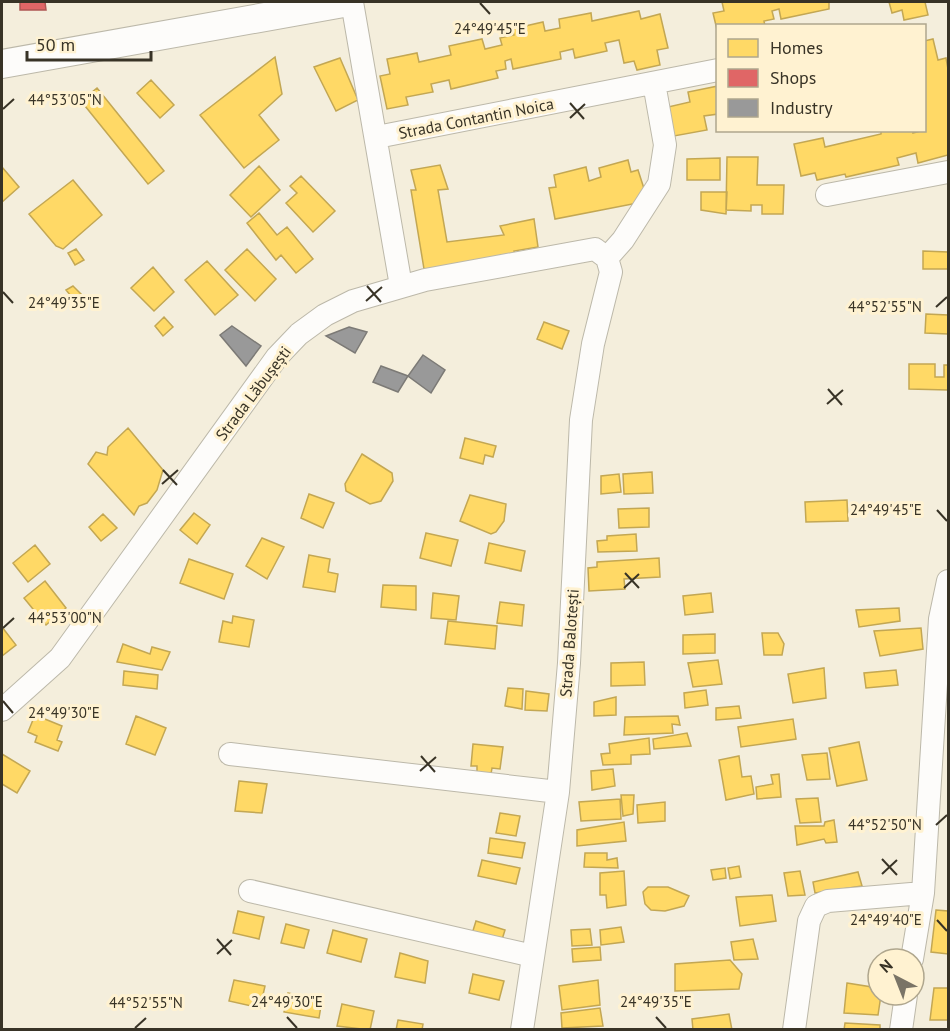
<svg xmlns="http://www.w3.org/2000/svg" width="950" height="1031" font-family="'PT Sans',sans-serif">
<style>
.homes{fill:#ffd966;stroke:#c3a753;stroke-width:1.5}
.shops{fill:#e06666;stroke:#ae5753;stroke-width:1.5}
.industry{fill:#999;stroke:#7c7a76;stroke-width:1.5}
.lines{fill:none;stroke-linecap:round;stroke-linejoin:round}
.minor-casing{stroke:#bcb8a9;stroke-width:24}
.major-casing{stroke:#bcb8a9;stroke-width:30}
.minor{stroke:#fdfcfa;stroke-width:22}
.major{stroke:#fdfcfa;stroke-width:28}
.ticks{fill:none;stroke:#383326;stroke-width:2}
.labels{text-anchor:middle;stroke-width:6;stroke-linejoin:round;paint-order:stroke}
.street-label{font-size:16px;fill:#383326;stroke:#fff2d1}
.ticks-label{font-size:15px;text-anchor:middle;fill:#383326;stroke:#fff2d1;stroke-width:6;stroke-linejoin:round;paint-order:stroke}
</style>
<rect width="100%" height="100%" fill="#f4eedc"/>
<path class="homes" d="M722 2H829V9L781 19 779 9 772 11 774 19 764 21 765 26H718V34L713 13 724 11Z
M889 2H925L928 15 904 20 902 10 892 13Z
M639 11 641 19 660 14 668 48 657 50 660 65 637 70 634 61 624 63 619 40 605 43 607 51 575 58 573 49 560 52 561 59 513 69 511 59 505 61 506 69 496 71 498 78 451 89 449 80 431 84 433 92 406 97 408 105 387 109 380 76 390 74 387 59 417 53 419 62 451 55 449 46 482 39 485 49 502 45 500 38 514 35 512 29 543 22 545 31 560 28 559 19 591 13 592 21Z
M933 39 938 60 946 58 948 69V155L918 163 916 153 897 158 899 165 846 177 845 174 817 180 815 173 801 176 794 144 823 138 825 147 881 134V130H913V133L925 130 924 41Z
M275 57 282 94 259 115 279 140 244 168 200 115Z
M340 58 358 100 336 111 314 67Z
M151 80 174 105 160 118 137 93Z
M718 86V114L704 116 707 130 674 136 668 107 690 102 688 92Z
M97 88 164 171 148 184 81 101Z
M727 157H758L757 185H784L783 214H762V205H751V211L726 210Z
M720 158V180H687V159Z
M628 160 631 172 638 170 648 201 555 219 549 188 556 187 554 175 586 167 589 181 601 177 599 168Z
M440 165 448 189 438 190 447 242 504 235 500 226 534 219 538 247 514 251 516 259 425 275 411 190H416L411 170Z
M259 166 280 190 251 217 230 195Z
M2 167 19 187 2 202Z
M301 176 335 211 313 232 286 203 297 193 290 186Z
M73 180 102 215 63 249 56 246 29 214Z
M701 192H727L726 214 701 210Z
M259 213 277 235 287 227 313 259 296 273 281 255 276 260 247 223Z
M76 249 84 260 75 265 68 253Z
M247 249 276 279 255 301 225 270Z
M923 251 948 252V269H923Z
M207 261 238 295 215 315 185 280Z
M153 267 174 292 154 311 131 288Z
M73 286 88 301 81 308 66 290Z
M926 314 948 315V334L925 333Z
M164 317 173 327 163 336 155 326Z
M544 322 569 331 562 349 537 339Z
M909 364H935V377H944V365H948V390L909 389Z
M128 428 163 470 157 490 147 503 139 506 134 515 88 464 96 452 107 455 108 447Z
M465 438 496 446 493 457 485 455 483 464 460 458Z
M362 454 392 473 393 481 381 501 370 504 346 491 345 484Z
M652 472 653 493 624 494 623 474Z
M619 474 621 492 601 494V476Z
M309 494 334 503 323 528 301 518Z
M470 495 506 504 504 521 496 532 491 534 460 521Z
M847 500 848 521 806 522 805 502Z
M649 508V527L619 528 618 509Z
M194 513 210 525 197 544 180 530Z
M103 514 117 528 101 541 89 527Z
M426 533 458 540 451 566 420 558Z
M636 534 637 551 598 552 597 541 607 540V536Z
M262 538 284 547 267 579 246 566Z
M489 543 525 551 521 571 485 563Z
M35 545 50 564 28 582 13 563Z
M309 555 330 559 328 572 338 574 335 592 303 587Z
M659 558 660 577 624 579 625 589 589 591 588 568 597 567V562Z
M189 559 233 574 224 599 180 583Z
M45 581 66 608 46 625 24 598Z
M383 585 416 586V610L381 607Z
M433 593 459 596 456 620 431 618Z
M711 593 713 612 685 615 683 596Z
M500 602 524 605 522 626 497 623Z
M899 608 900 621 859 627 856 610Z
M233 616 254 620 249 647 219 642 223 621 232 623Z
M448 621 497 626 495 649 445 644Z
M2 627 16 645 2 656Z
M921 628 923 649 880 656 874 631Z
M762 633H778L784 644 782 655H764Z
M715 634V653L683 654V635Z
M123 644 150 654 152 647 170 652 162 670 117 662Z
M718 660 722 684 693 687 688 663Z
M644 662 645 685 611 686V663Z
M824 668 826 698 793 703 788 674Z
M896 670 898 685 866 688 864 673Z
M124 671 158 675 157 689 123 685Z
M508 688 523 689 522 709 505 706Z
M706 690 708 705 685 708 684 693Z
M526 691 549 694 547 711 525 710Z
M616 697V715L594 716V702Z
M739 706 741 718 716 720V708Z
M35 715 62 726 57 740 62 742 58 751 35 742 37 736 28 732Z
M136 716 166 728 155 755 126 744Z
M678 716 680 725 672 724 673 733 624 735 625 717Z
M793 719 796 739 741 747 738 727Z
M687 733 691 746 654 749 653 739Z
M649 738 650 754 631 755V764L603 765 601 754 610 753 609 744Z
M859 742 867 780 837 786 829 748Z
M473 744 503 747 500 769 492 768 491 774 477 772V766H471Z
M827 753 830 779 807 780 802 755Z
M2 754 30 771 17 793 2 784Z
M739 756 742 777 751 776 754 794 726 800 719 760Z
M613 769 615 786 592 790 591 771Z
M779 774 781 797 757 799 756 787 773 784 771 775Z
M239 781 267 784 262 813 235 811Z
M621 795H634L633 814 623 816Z
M818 798 821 822 800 823 796 799Z
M620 799 621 819 581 821 579 802Z
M665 802V821L638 823 637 805Z
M500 813 520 816 516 836 496 833Z
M834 820 837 842 826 843 824 839 797 845 795 826H824L825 822Z
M624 822 626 841 577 846V830Z
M490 838 525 843 522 858 488 853Z
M585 853H607V860L617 858 618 868 584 867Z
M482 860 520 868 516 884 478 876Z
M739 866 741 877 730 879 728 868Z
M725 868 726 878 713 880 711 870Z
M624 871 626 905 607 908 606 895H600V873Z
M800 871 805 895 788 896 784 873Z
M858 872 862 886 815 893 813 882Z
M648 887H668L689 896 684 906 665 911 651 910 645 904 643 892Z
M772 895 776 921 740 926 736 897Z
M936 910 948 911V954L931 952Z
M238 911 264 917 259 939 233 933Z
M476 921 505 930 500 946 471 937Z
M286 924 309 930 304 948 281 943Z
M621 927 624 942 601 945 600 930Z
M590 929 592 945 572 946 571 930Z
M333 930 367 939 361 962 327 953Z
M753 939 758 959 734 960 731 942Z
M600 947 601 960 573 962 572 949Z
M400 953 428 961 425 983 395 977Z
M730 960 742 974 739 989 675 991V964Z
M473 974 504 981 499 1000 469 993Z
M234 980 265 986 260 1008 229 1001Z
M598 980 600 1005 562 1010 559 986Z
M847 983 878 988V995H881L878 1015 844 1013Z
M934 988H948V1020H930Z
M288 993 322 1000 319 1018 284 1012Z
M342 1004 374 1011 370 1030 337 1026Z
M600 1008 603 1026 562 1028 561 1013Z
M729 1014 732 1030H693L692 1019Z
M398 1020 423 1024 422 1030H396Z
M845 1023 880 1025V1030H844Z"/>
<path class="shops" d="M20 2H45L46 10H20Z"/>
<path class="industry" d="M232 326 261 346 246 366 220 335Z
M349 327 367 332 355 353 326 336Z
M423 355 445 370 431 393 408 376Z
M381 366 408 376 398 392 373 382Z"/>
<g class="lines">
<defs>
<path id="minor" d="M352 2 401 286
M377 137 718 70
M827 195 948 172
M607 258 623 240 659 184 665 145 654 83
M2 710 60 658 277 357 299 334 325 315 353 301 425 280 595 249 607 258 611 272 593 344 581 420 569 663 558 792 522 1030
M230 754 558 792
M250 891 533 956
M912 959 923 893 940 619 948 581
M794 1030 809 921 816 906 828 901 923 893
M901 1030 906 995"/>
<path id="major" d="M2 64 349 2"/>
</defs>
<use href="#minor" class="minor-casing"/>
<use href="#major" class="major-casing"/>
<use href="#minor" class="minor"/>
<use href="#major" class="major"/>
</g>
<path class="ticks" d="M480 3 490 14M570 103 584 119M3 109 14 99M570 118 585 104M367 286 381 302M3 292 13 303M366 301 382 287M936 307 947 297M828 389 842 405M827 404 843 390M163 470 177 485M162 484 178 470M937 510 947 521M625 573 639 588M624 588 639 574M3 628 14 618M3 701 13 713M421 756 435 772M420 771 436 757M936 825 947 815M882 859 897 875M882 874 897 860M937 920 947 931M217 939 231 955M217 954 232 940M287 1017 297 1028M656 1017 666 1028M135 1028 146 1018"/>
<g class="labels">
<g class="street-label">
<text transform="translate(476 118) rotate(-11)" y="6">Strada Contantin Noica</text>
<text transform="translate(253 393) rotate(-53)" y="6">Strada Lăbușești</text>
<text transform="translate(569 643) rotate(-86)" y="6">Strada Balotești</text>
</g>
</g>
<g class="ticks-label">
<text x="490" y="34">24°49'45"E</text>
<text x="65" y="105">44°53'05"N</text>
<text x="64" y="308">24°49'35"E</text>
<text x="885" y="312">44°52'55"N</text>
<text x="886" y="515">24°49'45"E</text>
<text x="65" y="623">44°53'00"N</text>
<text x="64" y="718">24°49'30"E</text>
<text x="885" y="830">44°52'50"N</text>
<text x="886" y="925">24°49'40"E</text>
<text x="287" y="1007">24°49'30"E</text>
<text x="656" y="1007">24°49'35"E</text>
<text x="146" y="1008">44°52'55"N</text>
</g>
<rect width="950" height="1031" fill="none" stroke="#383326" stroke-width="6"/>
<rect x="716" y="24" width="210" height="108" fill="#fff2d1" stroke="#afa68d" stroke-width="1.5"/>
<rect x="728" y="39" width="30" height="18" fill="#ffd966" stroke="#afa68d" stroke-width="1.5"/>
<text x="770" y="54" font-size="18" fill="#383326">Homes</text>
<rect x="728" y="69" width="30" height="18" fill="#e06666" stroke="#afa68d" stroke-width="1.5"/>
<text x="770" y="84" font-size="18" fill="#383326">Shops</text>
<rect x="728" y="99" width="30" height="18" fill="#999999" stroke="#afa68d" stroke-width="1.5"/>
<text x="770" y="114" font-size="18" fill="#383326">Industry</text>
<g transform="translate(896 977) rotate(318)"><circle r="28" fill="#fff2d1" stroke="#afa68d" stroke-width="1.5"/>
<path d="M0-4.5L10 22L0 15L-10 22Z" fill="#7a7466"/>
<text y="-9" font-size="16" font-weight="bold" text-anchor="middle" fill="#383326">N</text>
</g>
<path d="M27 51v9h124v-9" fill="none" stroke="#383326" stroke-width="3"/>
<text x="36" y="51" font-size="18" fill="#383326" stroke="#fff2d1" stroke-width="4.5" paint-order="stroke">50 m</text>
</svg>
